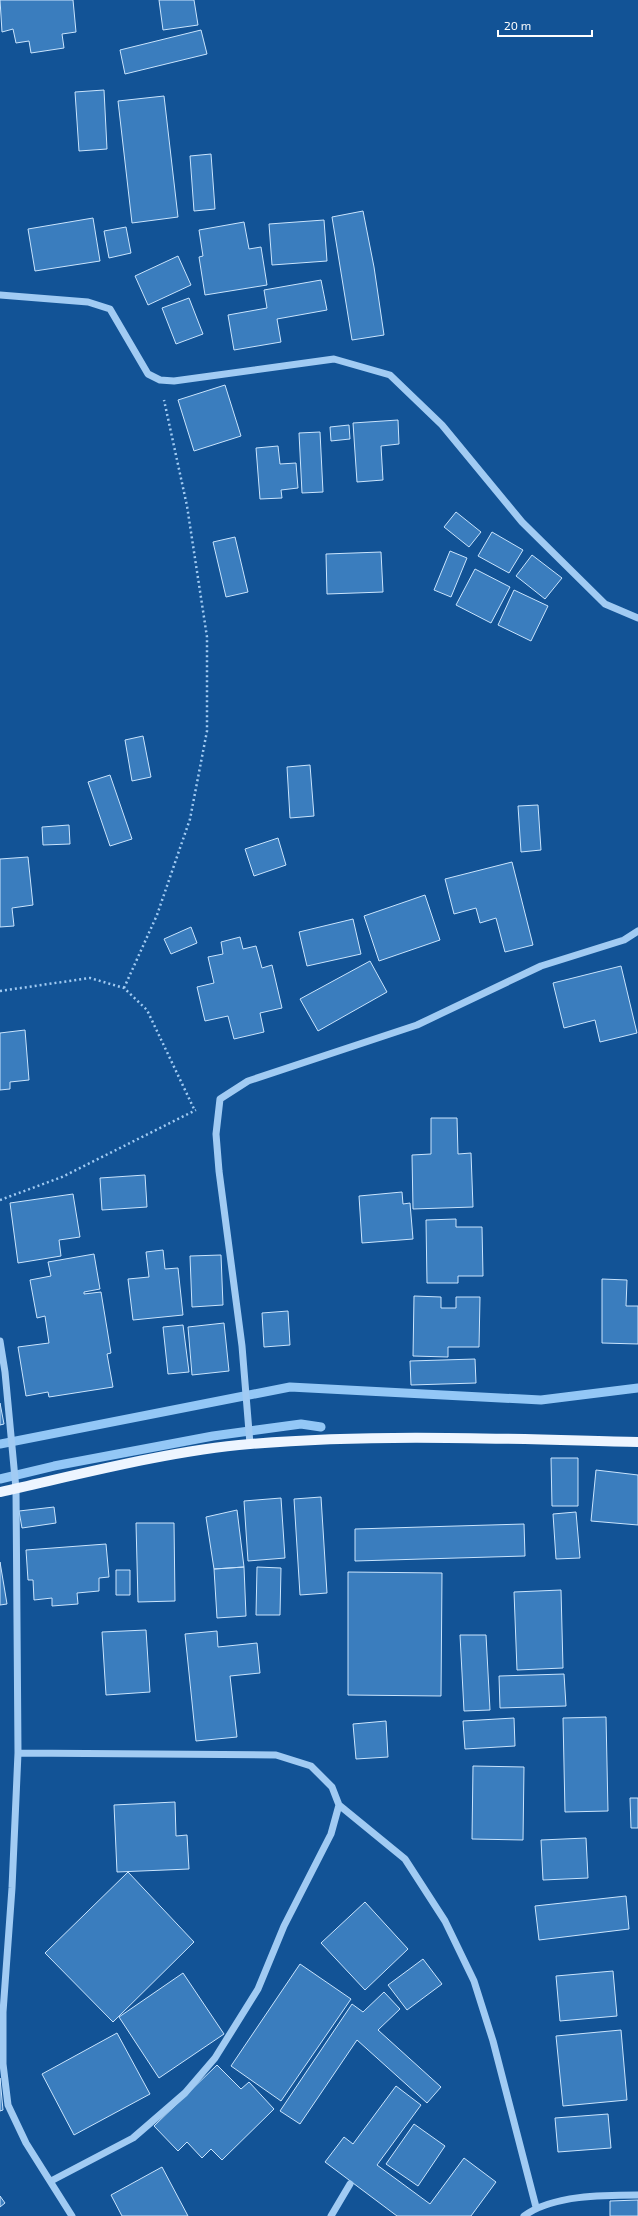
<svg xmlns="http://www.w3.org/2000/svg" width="638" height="2216" font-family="'Exo 2',sans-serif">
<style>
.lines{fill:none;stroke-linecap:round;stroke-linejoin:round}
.stream{stroke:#93c7f6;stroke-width:9}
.building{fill:#3a7dbe;stroke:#c9e4fd}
.path{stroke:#a1cbf3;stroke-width:2.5;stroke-dasharray:2 3;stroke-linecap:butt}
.minor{stroke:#a1cbf3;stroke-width:7}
.major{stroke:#edf5ff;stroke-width:10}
</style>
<rect width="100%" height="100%" fill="#125396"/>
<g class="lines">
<path class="stream" d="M0 1444 290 1387 541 1400 638 1388
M0 1479 54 1466 213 1436 301 1424 321 1427"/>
</g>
<path class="building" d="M0 0H73L76 32 62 34 64 48 31 53 29 41 16 43 13 29 2 32Z
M159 0H194L198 25 163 30Z
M201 30 207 54 125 74 120 50Z
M104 90 107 149 79 151 75 92Z
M164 96 178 217 132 223 118 101Z
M211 154 215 209 194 211 190 156Z
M363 211 374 267 384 335 352 340 332 217Z
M93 218 100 261 35 271 28 229Z
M324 220 327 261 272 265 269 224Z
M244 222 249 249 261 247 267 285 205 295 199 257 203 256 199 230Z
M126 227 131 253 109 258 104 231Z
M178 256 191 285 148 305 135 276Z
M321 280 327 310 277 319 281 342 234 350 228 315 267 308 264 290Z
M189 298 203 334 176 344 162 308Z
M225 385 241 436 194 451 178 400Z
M398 420 399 444 381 446 383 480 357 482 353 423Z
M349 425 350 439 331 441 330 427Z
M320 432 323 492 302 493 299 433Z
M278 446 280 464 296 463 298 488 281 490 282 498 260 499 256 448Z
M456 512 481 532 469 547 444 527Z
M492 532 523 550 509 573 478 556Z
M235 537 248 592 226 597 213 542Z
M450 551 467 558 451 597 434 590Z
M381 552 383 592 327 594 326 554Z
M532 555 562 578 545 599 516 576Z
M475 569 510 587 491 623 456 605Z
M514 590 548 606 531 641 498 625Z
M143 736 151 777 132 781 125 740Z
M310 765 314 816 290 818 287 767Z
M110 775 132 839 110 846 88 782Z
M538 805 541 850 521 852 518 806Z
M69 825 70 844 43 845 42 827Z
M278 838 286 865 254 876 245 849Z
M28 857 33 905 12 908 14 926 0 927V859Z
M512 862 533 945 505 952 496 918 480 923 476 908 454 914 445 879Z
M425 895 440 940 379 961 364 916Z
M353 919 361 954 307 966 299 932Z
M191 927 197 943 171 954 164 939Z
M240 937 243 949 256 946 262 968 272 965 282 1008 260 1013 264 1032 234 1039 228 1016 205 1021 197 987 214 983 208 957 223 954 221 942Z
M370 961 387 992 318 1031 300 999Z
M621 966 637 1033 600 1042 595 1020 564 1028 553 983Z
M25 1030 29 1080 10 1082V1089L0 1090V1033Z
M431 1118H457L458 1154 471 1153 473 1207 413 1209 412 1155 431 1154Z
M145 1175 147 1207 102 1210 100 1178Z
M402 1192 403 1204 410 1203 413 1239 362 1243 359 1196Z
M73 1194 80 1237 59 1240 61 1256 18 1263 10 1203Z
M456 1219V1227H482L483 1276H458V1283H427L426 1220Z
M163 1250 165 1269 178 1268 183 1315 133 1320 128 1279 149 1277 146 1252Z
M94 1254 100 1289 84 1292V1294L101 1292 111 1353 107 1354 113 1387 49 1397 48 1392 26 1396 18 1347 49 1343 45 1316 37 1318 30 1280 51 1276 48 1262Z
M221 1255 223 1305 192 1307 190 1256Z
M602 1279 627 1280 626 1306H638V1344L602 1343Z
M414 1296 441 1297V1308H456V1297H480L479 1347H448V1357L413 1356Z
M288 1311 290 1345 264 1347 262 1313Z
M224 1323 229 1371 192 1375 188 1327Z
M183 1325 189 1372 168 1374 163 1327Z
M475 1359 476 1383 411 1385 410 1361Z
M0 1403 4 1424 0 1425Z
M551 1458H578V1506H552Z
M596 1470 638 1475V1525L591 1521Z
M321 1497 327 1593 300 1595 294 1499Z
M281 1498 285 1558 248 1561 244 1501Z
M54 1507 56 1523 22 1528 19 1511Z
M237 1510 244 1567 214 1569 206 1517Z
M576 1512 580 1558 556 1559 553 1514Z
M136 1523H174L175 1601 138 1602Z
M524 1524 525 1556 355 1561V1529Z
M106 1544 109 1577 99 1578V1591L77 1593 78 1604 52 1606V1598L34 1600 33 1580H28L26 1550Z
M0 1562 7 1604 0 1605Z
M244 1567 246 1616 217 1618 214 1569Z
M257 1567 281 1568 280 1615H256Z
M116 1570H130V1595H116Z
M348 1572 442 1573 441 1696 348 1695Z
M561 1590 563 1668 517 1670 514 1592Z
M146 1630 150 1692 106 1695 102 1632Z
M217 1631 218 1647 257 1643 260 1673 230 1676 237 1737 196 1741 185 1634Z
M460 1635H486L490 1710 464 1711Z
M564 1674 566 1706 500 1708 499 1676Z
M606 1717 608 1811 565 1812 563 1718Z
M514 1718 515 1746 465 1749 463 1721Z
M386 1721 388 1757 356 1759 353 1724Z
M473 1766 524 1767 523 1840 472 1839Z
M630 1798H638V1828H631Z
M175 1802 176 1836 187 1835 189 1869 117 1872 114 1805Z
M586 1838 588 1878 543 1880 541 1840Z
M128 1872 194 1942 113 2022 45 1953Z
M626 1896 629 1929 539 1940 535 1906Z
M365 1902 408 1949 365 1990 321 1943Z
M423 1959 442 1984 407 2010 388 1985Z
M300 1964 351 1999 281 2101 231 2066Z
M613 1971 617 2016 560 2021 556 1976Z
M183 1973 224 2034 159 2078 119 2017Z
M384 1992 400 2009 378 2030 441 2087 427 2103 357 2040 300 2124 280 2111 352 2004 363 2012Z
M621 2030 627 2100 563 2106 556 2036Z
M117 2033 150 2094 74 2135 42 2074Z
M217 2065 241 2089 249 2082 274 2109 222 2160 211 2149 202 2158 187 2142 178 2151 154 2126Z
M0 2078 3 2110 0 2111Z
M396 2086 421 2105 377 2165 430 2204 464 2158 496 2182 471 2216H397L325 2162 344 2137 353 2144Z
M608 2114 611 2148 558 2152 555 2118Z
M414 2124 445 2146 418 2186 386 2164Z
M162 2167 188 2216H122L111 2195Z
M0 2196 5 2203 0 2207Z
M638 2200V2216H610V2201Z"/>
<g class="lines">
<path class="path" d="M124 988 157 915 190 819 207 731V637L187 506 164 400
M0 991 90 978 124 988 147 1010 195 1111
M0 1200 62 1177 196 1110"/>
<path class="minor" d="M0 295 88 302 110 309 148 374 160 380 174 381 334 359 390 375 442 425 522 522 605 604 638 618
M0 1341 5 1372 16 1489 18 1753 12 1888 3 2012V2064L8 2105 26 2143 72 2216
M250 1444 242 1346 219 1171 216 1134 220 1099 248 1081 417 1025 541 966 624 940 638 931
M18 1753 276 1755 311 1766 332 1787 339 1805 331 1834 284 1926 258 1989 215 2058 185 2093 133 2138 51 2181
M339 1805 405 1859 445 1921 474 1981 493 2041 536 2207
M331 2216 350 2184
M524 2216C552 2195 604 2195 638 2195"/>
<path class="major" d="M0 1492C81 1474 168 1451 250 1444 379 1433 509 1439 638 1442"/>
</g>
<path d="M498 30v6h94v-6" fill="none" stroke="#ffffff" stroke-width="2"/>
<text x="504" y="30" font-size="12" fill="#ffffff" stroke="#125396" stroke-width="3" paint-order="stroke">20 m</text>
</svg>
